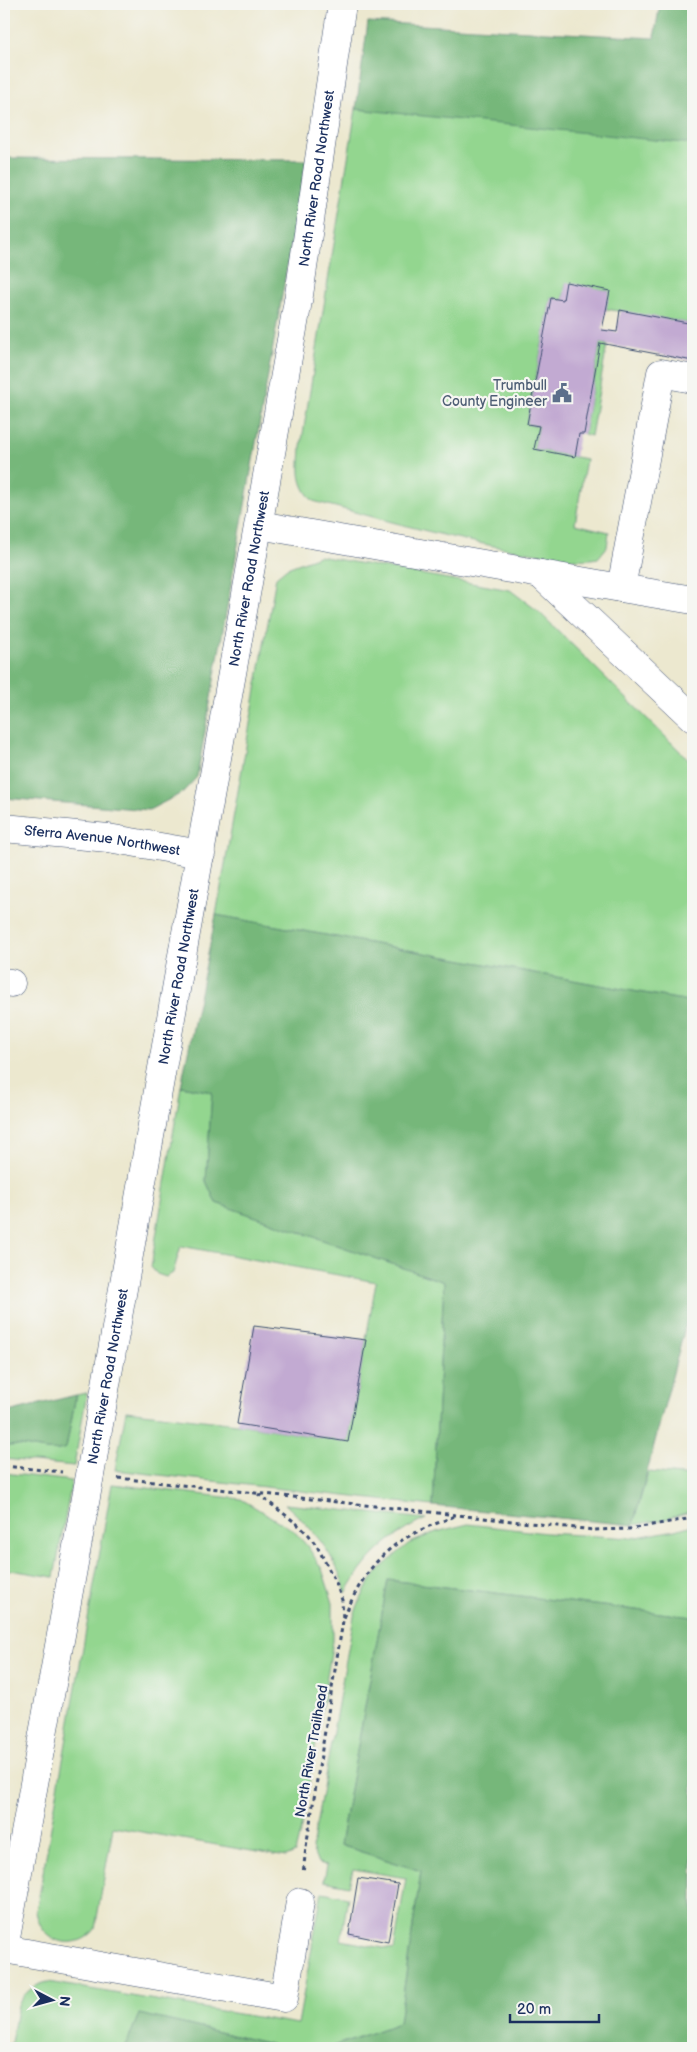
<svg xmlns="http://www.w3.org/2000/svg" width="697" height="2052" font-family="'Balsamiq Sans',sans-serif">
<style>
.green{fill:#93d68f;stroke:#578276}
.forest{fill:#76b77a;stroke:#48736c}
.building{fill:#c2aad2}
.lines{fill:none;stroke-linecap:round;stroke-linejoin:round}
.minor-casing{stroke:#3a4b6f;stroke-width:29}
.path{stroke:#3a4b6f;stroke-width:3;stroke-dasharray:4 4;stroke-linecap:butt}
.minor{stroke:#fff;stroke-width:28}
.labels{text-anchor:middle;stroke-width:4.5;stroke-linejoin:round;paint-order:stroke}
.street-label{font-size:14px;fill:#1b2f5e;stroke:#f6f6f2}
.service-label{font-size:14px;fill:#4e5e75;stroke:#f6f6f2;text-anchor:end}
</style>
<rect width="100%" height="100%" fill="#f6f6f2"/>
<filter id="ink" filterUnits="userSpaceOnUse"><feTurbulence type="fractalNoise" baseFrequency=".02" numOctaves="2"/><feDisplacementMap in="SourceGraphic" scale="10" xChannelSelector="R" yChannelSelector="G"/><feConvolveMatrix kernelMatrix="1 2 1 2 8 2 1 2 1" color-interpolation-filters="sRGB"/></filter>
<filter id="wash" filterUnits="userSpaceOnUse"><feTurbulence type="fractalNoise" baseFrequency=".0096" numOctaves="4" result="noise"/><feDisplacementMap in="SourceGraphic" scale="20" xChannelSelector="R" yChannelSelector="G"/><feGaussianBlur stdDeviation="1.12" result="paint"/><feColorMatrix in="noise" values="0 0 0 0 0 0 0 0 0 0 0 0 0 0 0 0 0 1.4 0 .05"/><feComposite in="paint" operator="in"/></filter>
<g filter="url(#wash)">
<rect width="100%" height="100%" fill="#ece8cf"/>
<path class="green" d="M356 109 693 127V324L606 309 609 291 566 283 563 300 551 298 527 424 539 426 534 449 586 459 575 524 609 532 607 547 598 558C577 562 555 557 534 553 459 542 386 520 313 501 296 482 300 470 301 446Z
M600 343 607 345 591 436 584 434Z
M319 556 510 590 538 611 693 764V1002L216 915 276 577 287 568Z
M181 1086 212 1092 206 1181 216 1203 444 1282 433 1506 115 1470 126 1411 237 1424 348 1442 376 1282 181 1246 173 1273 166 1277 157 1274 151 1267Z
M87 1393 74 1466 4 1459V1447C25 1441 46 1456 66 1448L76 1395Z
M648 1472 693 1476V1511L662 1520 633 1525Z
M4 1473 72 1481 54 1577 4 1569Z
M112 1484 241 1499 293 1530 308 1547 322 1569 333 1603V1641L303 1820 295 1853 286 1857 113 1827 95 1929C84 1945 59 1947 46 1933 40 1927 38 1920 36 1912Z
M285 1504 426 1519C390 1535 365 1559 346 1593 335 1554 315 1531 285 1504Z
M468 1524 546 1533 632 1538 675 1530 693 1525V1617L388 1580 340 1845 421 1871 399 2023 329 2048H289L139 2014 125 2048H10L18 2005C25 1992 33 1985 48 1982L298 2024 322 1892 348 1897 341 1940 394 1950 406 1878 353 1869 349 1886 324 1881 327 1865 318 1863 312 1848 354 1616 358 1605 369 1583 381 1568 408 1544 436 1532Z"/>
<path class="forest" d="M660 4H693V144L356 109 368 22 654 38Z
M4 158 306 160 197 777 182 793 149 810 4 798Z
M216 915 693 1002V1297L633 1525 433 1506 444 1282 216 1203 206 1181 212 1092 181 1086Z
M76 1395 66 1448C46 1456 25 1441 4 1447V1413Z
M388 1580 693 1617V2048H329L399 2023 421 1871 340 1845Z
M139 2014 289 2048H125Z"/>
<g id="blocks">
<path class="building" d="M566 282 610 291 602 330 617 332 620 310 693 324V361L600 343 584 434H579L575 457 534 449 539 426 527 424 551 298 563 300Z
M254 1326 366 1340 348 1442 237 1424Z
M358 1878 398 1884 388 1942 349 1934Z"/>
</g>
</g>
<g filter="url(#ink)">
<use href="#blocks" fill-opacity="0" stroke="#3a4b6f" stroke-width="1"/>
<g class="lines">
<defs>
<g id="minor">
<path d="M259 525 621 588 661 373 693 379"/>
<path d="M540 574 693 718"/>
<path d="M621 588 693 600"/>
<path id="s1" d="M4 828 108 838 201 854"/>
<path d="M4 982 11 983"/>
<path id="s2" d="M4 1949 90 1475 299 295 342 4"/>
<path d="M4 1949 284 1998 300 1902"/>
</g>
</defs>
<use href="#minor" class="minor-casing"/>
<path class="path" d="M4 1466 62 1472
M118 1478 594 1530 629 1529 693 1518
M258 1494 296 1523 309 1535 318 1548 336 1583 342 1600 343 1621 306 1847 303 1874
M344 1618C359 1580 379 1550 417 1532 429 1525 443 1522 456 1515"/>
<use href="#minor" class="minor"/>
</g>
</g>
<defs>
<symbol id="civic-bare" viewBox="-9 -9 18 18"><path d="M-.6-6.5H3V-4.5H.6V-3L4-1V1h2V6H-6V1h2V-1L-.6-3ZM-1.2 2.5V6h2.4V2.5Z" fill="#5c6f8a" stroke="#f6f6f2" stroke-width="2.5" paint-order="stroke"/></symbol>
</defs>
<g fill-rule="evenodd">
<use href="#civic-bare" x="548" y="379" width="28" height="28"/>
</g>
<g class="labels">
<g class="street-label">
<text dy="5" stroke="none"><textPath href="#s2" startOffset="1798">North River Road Northwest</textPath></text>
<text dy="5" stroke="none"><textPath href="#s2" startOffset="1392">North River Road Northwest</textPath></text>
<text dy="5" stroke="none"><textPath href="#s1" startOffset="99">Sferra Avenue Northwest</textPath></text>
<text dy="5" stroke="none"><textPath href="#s2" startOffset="988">North River Road Northwest</textPath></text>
<text dy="5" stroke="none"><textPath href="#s2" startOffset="582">North River Road Northwest</textPath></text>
<text transform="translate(311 1751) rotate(-80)" y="5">North River Trailhead</text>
</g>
<g class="service-label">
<text x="547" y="390">Trumbull<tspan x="547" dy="16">County Engineer</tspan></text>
</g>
</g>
<rect width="697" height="2052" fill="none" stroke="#f6f6f2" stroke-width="20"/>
<g transform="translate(52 2000) rotate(96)" stroke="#f6f6f2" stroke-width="4" paint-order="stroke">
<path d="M0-4L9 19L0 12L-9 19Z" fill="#1b2f5e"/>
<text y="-8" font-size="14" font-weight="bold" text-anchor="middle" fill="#1b2f5e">N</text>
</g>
<path d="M510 2014v8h89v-8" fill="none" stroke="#1b2f5e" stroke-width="2.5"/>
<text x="517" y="2014" font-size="15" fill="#1b2f5e" stroke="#f6f6f2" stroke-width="4" paint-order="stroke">20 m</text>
</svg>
